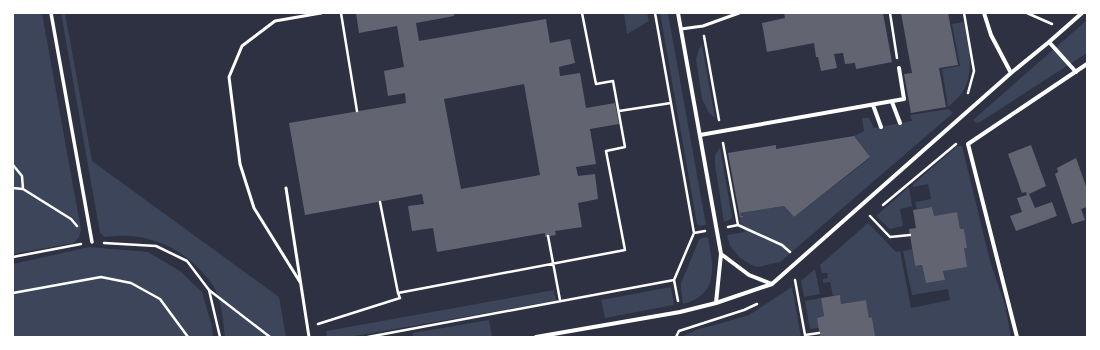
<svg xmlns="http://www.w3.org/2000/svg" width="1100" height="350" font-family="'IBM Plex Sans',sans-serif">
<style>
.green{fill:#3c4559}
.building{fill:#626471;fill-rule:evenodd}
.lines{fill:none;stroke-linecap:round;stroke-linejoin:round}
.path{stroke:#fff;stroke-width:2.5}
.service{stroke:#fff;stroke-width:3}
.pedestrian{stroke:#fff;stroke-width:3.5}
.minor{stroke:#fff;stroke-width:4}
</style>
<rect width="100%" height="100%" fill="#2d3142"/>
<path class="green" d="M13 13H42L81 230 79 237 74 243 13 254Z
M61 13H65L92 161 279 297 286 337H225C223 321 222 304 215 289 210 279 201 271 193 263 169 241 138 232 105 237L100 233Z
M624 13H647L649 21 627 34Z
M660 13H668L706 225 700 226 697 224Z
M1087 20V53L980 122 976 123 973 120Z
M964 22C968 46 976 71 962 93 959 98 953 102 948 107L942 69 960 66 952 24Z
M702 45 715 118 709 113 702 99 696 59 699 49Z
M948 109 953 113 780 262 758 267 751 265 739 257 730 246 727 235 745 232 740 223V218L743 217V216H741L740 213 784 206 794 217 870 158 854 136 864 131 862 118H869L874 128 912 121 910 115Z
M957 146H962L990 261 1005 305 1011 337H872L875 336 872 317 869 318 866 300 841 304 840 295 833 296 830 282 823 283V279L828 278 827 273H822L820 265 868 223 896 252 900 251 911 308 950 300 948 289 912 295 903 251 912 249 915 266 922 265 926 283 945 280 943 271 964 248H967L964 229H960L957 212 934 216 932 207 917 209 915 202 931 199 928 184 913 187V184Z
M720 147 732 217 731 219 724 222 715 165V155Z
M909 187 912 206 900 209 903 226 890 229 876 216Z
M708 237C713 266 720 294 683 304L681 290V283L699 240 702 238Z
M89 247 148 252 180 271 202 292 212 327 213 337H13V264Z
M815 269 820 294 804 297 801 281Z
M671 287 674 305 605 318 601 300Z
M792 287 801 337H681L698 329 715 325 749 315Z
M554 290 556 301 349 337H327L326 331Z
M821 298 824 316 817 318 819 328 810 329 805 301Z
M489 320 492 337H413V333Z"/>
<path class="building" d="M356 13H454V16L416 23 419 41 546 19 550 43 570 39 575 63 559 67 560 76 580 73 586 108 615 103 619 124 590 129 596 164 576 167 578 176 595 174 598 199 578 203 582 227 555 231 556 235 545 237V233L437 252 433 228 412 231 408 206 424 204 422 194 305 215 289 123 406 103 405 93 388 96 384 71 404 67 397 26 359 33ZM524 84 540 175 461 189 444 99Z
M784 13H883L892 62 856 69 855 63 845 64 843 53 834 54 837 68 821 71 818 57H816L814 43 767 52 762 23 785 18Z
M901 13H948L958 65 939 68 946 107 911 113 904 74 912 73Z
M854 136 870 157 794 217 784 206 740 213 741 216H743V217L740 218 728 153 776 145V149Z
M1031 145 1046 186 1029 194 1035 208 1052 202 1057 216 1016 231 1010 216 1022 212 1017 198 1027 195 1026 192 1022 193 1008 154Z
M1076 158 1087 189V207L1081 209 1085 220 1072 224 1055 174 1058 172 1057 168Z
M932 207 934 216 957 212 960 229H964L967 248H964L967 267 943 271 945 280 926 283 922 265 915 266 909 229 916 228 913 210Z
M840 295 841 304 866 300 869 318 872 317 875 336 820 337 817 318 824 316 821 298Z"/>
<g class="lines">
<path class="path" d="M341 13 357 111
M890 13 897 58
M964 13 974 71 968 93
M1027 13 1052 24
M704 36 719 120
M619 111 671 103
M723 143 738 225 782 245 790 252
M13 165 22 176 23 189
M13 188 23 189 71 219 77 226
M380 202 398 293 625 250 606 151 625 147 613 81 596 84 582 13
M883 205 956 144
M870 216 890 237 910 235
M728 227 738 225
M694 233 705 231
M548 236 560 300
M104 243 156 246 187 261 209 290 220 337
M13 257 81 244
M674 280 678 301
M795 280 805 335 819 333
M209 290 270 337
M13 293 101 277 131 283 160 299 188 337
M318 324 400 298 398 293
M368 337 674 280 694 233 655 13
M676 337 679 331 744 310 757 304"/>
<path class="service" d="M681 29 703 26 739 13
M286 188 309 337
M300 282 254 208 240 164 229 77 242 46 275 21 321 13"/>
<path class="pedestrian" d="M51 13 92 242"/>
<path class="minor" d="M678 13 721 254 716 303
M984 13 991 35 1011 73
M1049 42 1076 72
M892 102 900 123
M873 105 881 127
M700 135 904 99 899 68
M721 254 749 275 772 284
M536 337 680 312 716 303 772 284 1011 73 1049 42 1082 13
M1017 337 968 144 1087 64"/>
</g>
<rect width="1100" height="350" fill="none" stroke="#ffffff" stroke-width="28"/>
</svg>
